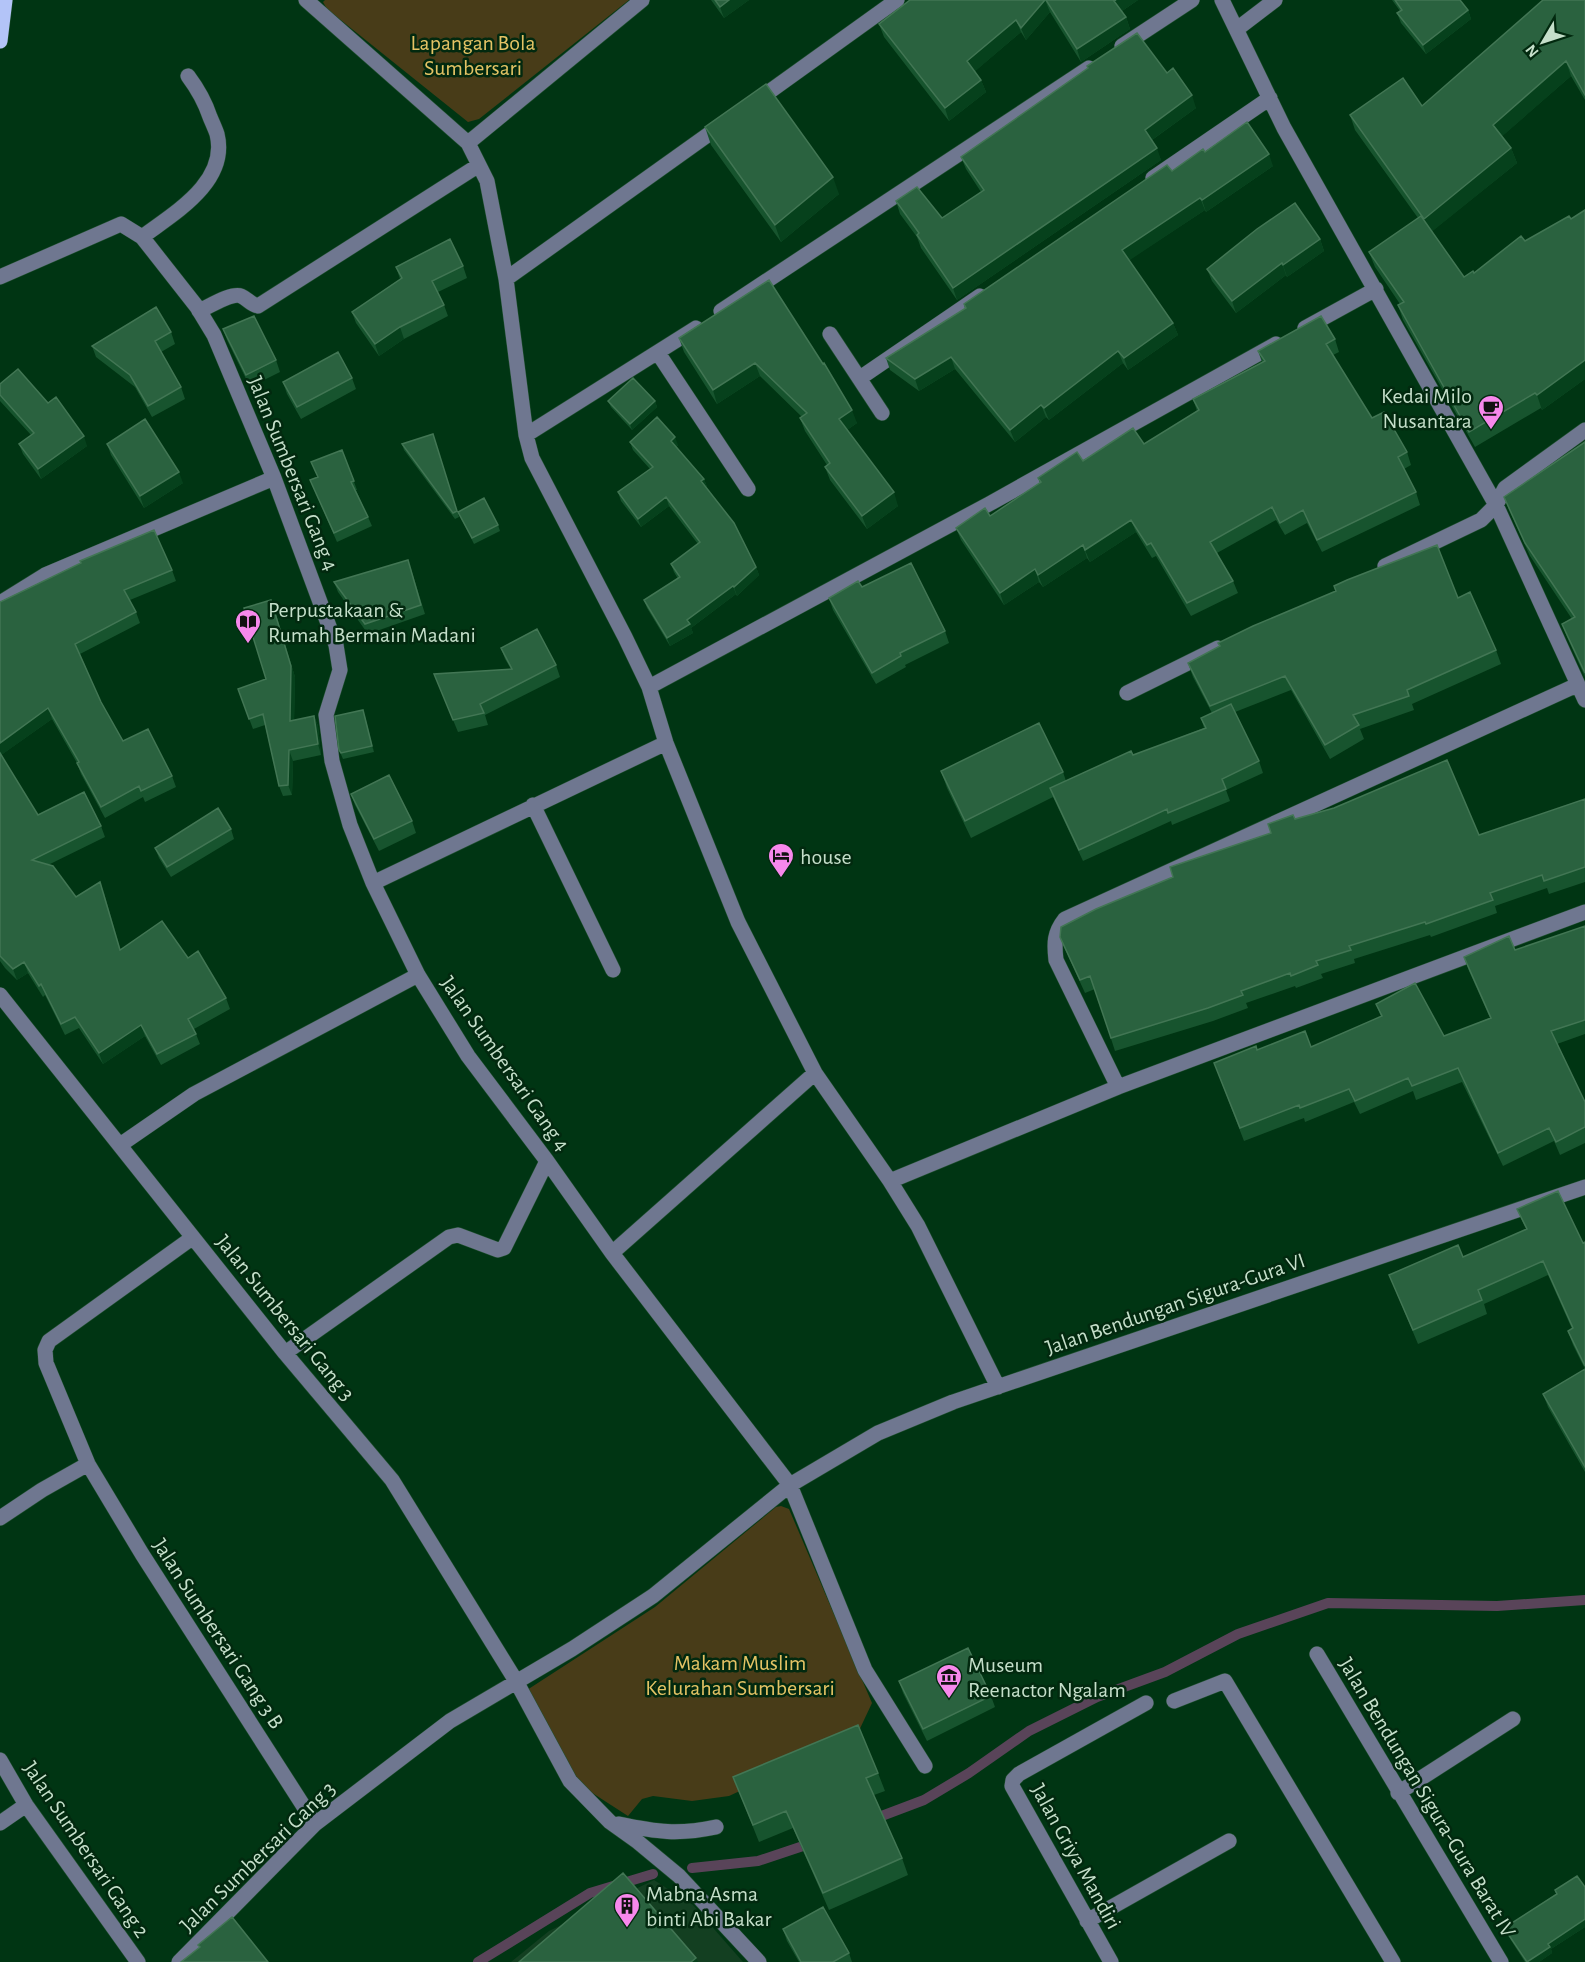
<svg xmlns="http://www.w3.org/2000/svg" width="1585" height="1962" font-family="'Alegreya Sans',sans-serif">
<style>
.built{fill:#133f21}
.green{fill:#483c18}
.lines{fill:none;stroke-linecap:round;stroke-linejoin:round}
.stream{stroke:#594459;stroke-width:10}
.minor-casing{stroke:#205030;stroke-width:16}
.major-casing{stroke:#205030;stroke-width:16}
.minor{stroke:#6f7790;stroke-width:15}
.major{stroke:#b3c4f8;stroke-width:15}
.wall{fill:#17542e}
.shaded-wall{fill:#06411c}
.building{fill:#2a623f;stroke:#427654;stroke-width:1.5}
.labels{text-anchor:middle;stroke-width:5;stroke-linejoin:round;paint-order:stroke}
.park-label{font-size:22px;fill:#e4c365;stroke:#02290f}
.poi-label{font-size:22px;fill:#c5dfca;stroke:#02290f;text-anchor:start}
.street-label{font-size:22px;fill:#c5dfca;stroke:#02290f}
</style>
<rect width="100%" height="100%" fill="#003513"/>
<path class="built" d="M654 1880 693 1905 743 1962H511L549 1931Z"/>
<path class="green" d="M325 0H629L479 119 468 122 327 9 323 2Z
M781 1506 789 1509 872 1703 856 1737 729 1796 692 1801 653 1796 642 1799 628 1816 580 1785 527 1690 655 1607 776 1507Z"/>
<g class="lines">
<path class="stream" d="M871 1820 924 1800 969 1773 1029 1731 1097 1697 1165 1672 1238 1634 1328 1603 1497 1606 1585 1600
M692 1868 758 1861 812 1843
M478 1962 590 1893 653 1874"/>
<defs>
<path id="minor" d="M306 0 468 143 487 181 506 279 526 435 532 458 625 637 649 687 666 743 738 922 815 1073 890 1181 918 1226 998 1387
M1222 0 1284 128 1496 505 1585 700
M1237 29 1275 0
M1122 46 1192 0
M755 102 897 0
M468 143 642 0
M1153 178 1270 98
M142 237C174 213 229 182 217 134 215 128 212 122 210 117 205 102 197 88 188 76
M0 277 121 224 142 237 197 307 214 335 274 478 336 645 340 670 326 715 332 761 350 825 373 883 418 975 468 1056 547 1161 612 1253 790 1485 865 1670 925 1766
M506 279 723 124
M199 311C208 307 232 292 241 296 248 299 250 304 258 306L479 165
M721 311 1089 68
M1305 328 1376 289
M830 334 882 413
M658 353 748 489
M860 378 980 296
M526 435 696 328
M1385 566 1481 520 1496 505 1505 488 1585 430
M0 603 45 575 274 478
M649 687 989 504 1276 344
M1127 693 1218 648
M533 805 613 970
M373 883 666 743
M0 995 285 1353 392 1480 516 1681 570 1781 610 1822 638 1842 679 1876 759 1962
M1118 1087 1056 960C1054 943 1054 933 1065 919L1577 685
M120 1145 194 1094 418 975
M890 1181 1118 1087 1585 912
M192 1238 49 1341 45 1350 46 1363 88 1464 142 1554 315 1824
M612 1253 815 1073
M285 1353 449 1237 458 1235 498 1250 504 1248 547 1161
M0 1518 42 1490 88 1464
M1317 1654 1501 1962
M1174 1701 1225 1681 1393 1962
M0 1760 26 1805 138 1962
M1398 1793 1513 1719
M0 1823 26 1805
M619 1824C657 1832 678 1835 716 1827
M1087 1921 1229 1841
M179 1962 315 1824 450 1721 572 1649 653 1596 790 1485 878 1433 953 1402 1585 1187
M1111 1962 1012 1786 1013 1780 1019 1774 1146 1703"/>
<path id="major" d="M0 41 5 0"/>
</defs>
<use href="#minor" class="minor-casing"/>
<use href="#major" class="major-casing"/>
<use href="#minor" class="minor"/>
<use href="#major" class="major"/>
</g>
<path class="wall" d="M711 0H749L724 18Z
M910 0H1138L1122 11 1126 17 1130 29 1081 62 1050 12 1026 40 1021 32 975 71 981 80 986 92 949 121 884 37 879 24Z
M1392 0H1460L1468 10 1471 19 1426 54 1401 23 1397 13 1400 11Z
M1585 0V100L1571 76 1502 136 1511 148 1517 163 1432 231 1464 277 1474 273 1525 241 1571 219 1585 210V379L1542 410 1541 408 1475 447 1403 320 1398 305 1400 304 1375 267 1369 252 1418 218 1355 130 1350 115 1422 106Z
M1167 73 1196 108 1152 140 1161 160 957 300 921 248 917 237 900 214 896 201 942 218 981 192 966 169 961 157Z
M705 127 839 194 781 242 711 145Z
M1205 152 1273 166 1206 212 1205 210 1129 260 1173 323 1178 335 1128 370 1123 363 1049 420 1046 417 1015 442 955 369 919 391 890 370 886 358 965 309 964 304 1172 171Z
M1320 239 1324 251 1287 277 1286 275 1236 313 1212 281 1207 269Z
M463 266 467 278 438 292 444 305 448 316 404 339 379 356 356 323 352 312 400 279 396 267Z
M769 280 857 423 847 430 898 506 867 529 830 480 825 467 827 465 805 431 800 418 802 417 760 376 717 404 684 352 679 338Z
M223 329 276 360 280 372 250 387 227 340Z
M171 332 175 344 161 352 181 387 185 399 152 417 135 387 96 357 92 346Z
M1335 339 1339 352 1333 355 1372 418 1407 452 1411 465 1404 469 1416 492 1420 505 1322 552 1307 523 1285 535 1276 520 1217 553 1233 581 1238 593 1191 616 1156 556 1152 558 1136 532 1090 562 1087 558 1043 587 1039 582 1004 605 961 540 956 528 990 516 1040 483 1038 478 1083 461 1144 444 1197 411 1193 399 1262 362 1258 351Z
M352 378 356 389 301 419 287 394 283 382Z
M0 384 48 403 87 446 41 479 23 454 19 444 31 435 0 401Z
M608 401H655L657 407 632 430 611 407Z
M433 434 459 517 455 519 404 450 402 444Z
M630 442 678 445 676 447 704 479 707 487H706L756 567 759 575 737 596 736 594 691 628 693 633 670 646 647 608 644 600 678 579 674 572 671 564 698 544 669 506 641 527 621 501 618 492 650 469 633 450Z
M1585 442V677L1567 637 1562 624 1572 619 1530 556 1509 510 1504 497Z
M107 444 183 483 144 508 111 455Z
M342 450 357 490H356L372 526 337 542 310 480 317 478Z
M458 512 498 525 500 531 474 544Z
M81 563 172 570 176 581 130 600 136 612 140 623 80 654 101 702 123 741 172 776 176 787 145 802 143 797 105 818 81 774 77 763 52 719 1 755 38 815 101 826 105 837 48 865 76 897 104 893 120 950 188 958 226 998 230 1009 194 1029 200 1044 161 1065 145 1036 103 1064 79 1028 65 1035 45 995 43 997 28 973 17 980 5 968 0 961V602Z
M411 569 425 614 368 634 338 592 334 582Z
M862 587 945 631 949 643 905 665 906 667 876 684 833 610 829 598Z
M1458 598 1496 650 1501 664 1412 704 1414 710 1360 729 1364 739 1330 759 1291 690 1235 712 1259 761 1263 773 1226 790 1230 801 1172 825 1171 821 1083 861 1053 797 971 838 947 788 941 771 1063 772 1066 781 1204 728 1201 718 1212 713 1193 677 1188 663Z
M275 611 295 677 294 720 314 716 318 726 321 755 293 761 292 795 283 796 279 786 265 725 253 729 238 689 266 679Z
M501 648 556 665 560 677 485 715 488 725 458 732 434 674 511 669 505 659Z
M365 716 374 752 343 759 339 750Z
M351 794 412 821 416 833 379 851 355 805Z
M1585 799V882L1549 894 1547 888 1495 906 1497 913 1431 937 1430 935 1354 959 1355 963 1321 974 1323 978 1296 988 1295 986 1246 1003 1248 1008 1213 1021 1115 1051 1095 989 1085 993 1065 949 1060 937 1173 877 1271 833 1295 819 1479 835Z
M231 829 234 839 171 877 159 858 155 848Z
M1585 926V1034L1557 1044 1585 1102V1143L1560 1155 1554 1141 1503 1166 1462 1082 1416 1100 1413 1091 1360 1114 1354 1102 1305 1122 1304 1118 1244 1141 1214 1063 1257 1050 1311 1047 1381 1017 1376 1004 1444 1036 1490 1018 1469 971 1464 957 1515 950Z
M1517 1209 1583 1243 1585 1242V1472L1548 1407 1543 1394 1585 1369 1573 1345 1568 1331 1572 1329 1548 1275 1484 1304 1487 1314 1418 1344 1389 1275 1463 1257 1526 1229Z
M899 1681 991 1696 995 1707 927 1741 903 1693Z
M878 1773 885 1791 874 1795 902 1858 908 1875 829 1910 793 1828 759 1842 733 1777Z
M1585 1887V1927L1551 1949 1552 1953 1539 1962H1525L1507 1934 1504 1928 1556 1894 1555 1890Z
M783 1929 849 1953 852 1962H799L787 1941Z"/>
<path class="shaded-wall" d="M729 0H749L724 18 720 7Z
M1045 0 1050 12 1026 40 1021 28Z
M1116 0H1138L1119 13 1114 1Z
M1468 10 1471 19 1426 54 1423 45Z
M1126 17 1130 29 1081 62 1077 49Z
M1016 20 1021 32 972 74 967 61Z
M1566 61 1571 76 1498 140 1493 125Z
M981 80 986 92 949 121 945 108Z
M1192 95 1196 108 1149 142 1145 130Z
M1157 148 1161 160 957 300 953 288Z
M1511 148 1517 163 1429 234 1424 219Z
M1269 154 1273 166 1206 212 1202 200Z
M833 177 839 194 781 242 775 225Z
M1200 198 1205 210 1127 262 1122 250Z
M1320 239 1324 251 1287 277 1283 265Z
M1282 263 1286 275 1236 313 1232 301Z
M1173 323 1178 335 1128 370 1124 358Z
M400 327 404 339 379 356 375 344Z
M1118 351 1123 363 1049 420 1044 408Z
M951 357 955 369 919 391 915 379Z
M1585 360V379L1542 410 1537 395Z
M755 363 760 376 717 404 713 390Z
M655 401 657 407 632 430 630 424Z
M1041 405 1046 417 1015 442 1010 430Z
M852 410 857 423 843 433 839 419Z
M84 436 87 446 41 479 38 469Z
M675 437 678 445 674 449 671 441Z
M179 472 183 483 144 508 140 496Z
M704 479 707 487 704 489 701 481Z
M894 492 898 506 867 529 862 516Z
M666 497 669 506 641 527 638 519Z
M1131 520 1136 532 1090 562 1085 550Z
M1083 545 1087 558 1043 587 1038 575Z
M756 567 759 575 737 596 734 587Z
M1035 569 1039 582 1004 605 1000 593Z
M733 586 736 594 691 628 693 633 670 646 667 638 687 620Z
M271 600 295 677 294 732 290 721Z
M48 708 52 719 0 756V743Z
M363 710 365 716 374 752 372 746Z
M314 716 318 726 321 755 318 744Z
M289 750 293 761 292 795 288 785Z
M100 882 104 893 124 961 120 950Z
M24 962 28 973 17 980 13 969Z
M141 1025 145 1036 103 1064 99 1053Z
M1585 1919V1927L1551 1949 1552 1953 1539 1962H1527L1548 1944Z
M696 1958 698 1962H691Z"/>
<path class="building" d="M715 0H729L720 7Z
M910 0H1045L1021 28 1016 20 967 61 981 80 945 108 879 24Z
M1046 0H1116L1114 1 1126 17 1077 49Z
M1395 0H1460L1468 10 1423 45 1397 13 1402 10Z
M1543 0H1585V95L1566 61 1493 125 1511 148 1424 219 1350 115 1403 78 1422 106Z
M1137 33 1167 73 1173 68 1192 95 1145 130 1157 148 953 288 917 235 919 233 896 201 917 187 942 218 984 190 961 157 1088 68 1087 66Z
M766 84 833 177 775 225 705 127Z
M1247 122 1269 154 1202 200 1200 198 1122 250 1173 323 1124 358 1118 351 1044 408 1041 405 1010 430 951 357 915 379 886 358 966 308 964 304 1167 165 1172 171 1203 149 1205 152Z
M1295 203 1320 239 1283 265 1282 263 1232 301 1207 269 1257 229Z
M1585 210V360L1537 395 1535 393 1469 432 1398 305 1404 302 1369 252 1421 216 1464 277 1473 271 1474 273 1521 236 1525 241 1569 216 1571 219Z
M450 239 463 266 432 281 444 305 400 327 375 344 352 312 402 278 396 267Z
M769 280 823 364 824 363 852 410 839 419 894 492 862 516 825 467 830 463 800 418 807 413 755 363 713 390 679 338Z
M156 307 171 332 155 341 181 387 148 406 130 375 92 346Z
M254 316 276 360 246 375 223 329Z
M1321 316 1335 339 1326 344 1372 418 1384 412 1407 452 1398 457 1416 492 1317 540 1303 510 1280 523 1272 507 1210 542 1233 581 1187 603 1151 543 1147 545 1131 520 1085 550 1083 545 1038 575 1035 569 1000 593 956 528 985 508 990 516 1041 482 1038 478 1077 452 1083 461 1133 428 1144 444 1199 410 1193 399 1265 361 1258 351Z
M338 352 352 378 297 407 283 382Z
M18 369 48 403 56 397 84 436 38 469 19 444 34 433 0 395V384Z
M633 378 655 401 630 424 608 401Z
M657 417 675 437 671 441 704 479 701 481 734 523 756 567 734 587 733 586 687 620 690 624 667 638 644 600 680 577 671 564 700 542 666 497 638 519 618 492 653 467 630 442Z
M145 419 179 472 140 496 107 444Z
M433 434 457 511 453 513 402 444Z
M1585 442V673L1562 624 1575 617 1525 543 1504 497Z
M342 450 354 481 351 482 368 517 334 533 310 480 318 477 311 462Z
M484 498 498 525 472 538 458 512Z
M154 530 172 570 124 590 136 612 75 644 101 702 123 741 148 729 172 776 141 791 139 786 101 807 77 763 79 762 48 708 0 743V602L81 563 80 561Z
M1437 545 1458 598 1470 592 1496 650 1407 690 1409 696 1353 715 1359 725 1325 745 1285 676 1210 706 1188 663 1220 646 1218 643 1253 626 1336 591 1334 586 1347 580Z
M408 560 421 605 365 624 334 582Z
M911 563 945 631 900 653 901 656 872 673 829 598 858 581 862 587Z
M271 600 291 666 290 721 314 716 318 744 289 750 288 785 279 786 263 714 249 719 238 689 266 679 244 608Z
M537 629 556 665 480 704 484 713 453 720 434 674 512 669 501 648Z
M1231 704 1259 761 1222 779 1226 789 1168 813 1167 809 1079 850 1050 788 1131 751 1133 755 1206 728 1201 718Z
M363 710 372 746 341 753 339 750 335 716Z
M1039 723 1063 772 965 821 941 771Z
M0 753 38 815 84 792 101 826 32 860 53 866 76 897 100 882 120 950 162 921 188 958 198 951 226 998 188 1019 196 1034 157 1054 141 1025 99 1053 75 1017 61 1024 41 984 39 986 24 962 13 969 0 956Z
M1447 760 1479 835 1585 799V867L1544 881 1542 875 1490 893 1493 900 1426 924 1425 922 1349 946 1351 950 1316 961 1318 965 1291 976 1290 973 1241 991 1243 995 1208 1008 1111 1038 1090 976 1080 980 1060 937 1061 927 1096 909 1173 877 1170 867 1271 833 1268 824 1293 815 1295 819 1334 808Z
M389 775 412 821 374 839 351 794Z
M218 808 231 829 167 867 155 848Z
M1585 926V1020L1551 1031 1585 1102V1127L1556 1142 1549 1128 1498 1153 1458 1068 1412 1086 1408 1078 1355 1101 1349 1089 1300 1108 1299 1105 1240 1128 1214 1063 1256 1046 1257 1050 1305 1031 1311 1047 1382 1016 1376 1004 1415 983 1444 1036 1491 1018 1464 957 1509 936 1515 950Z
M1558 1191 1583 1243 1585 1242V1366L1568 1331 1573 1328 1543 1261 1478 1290 1482 1300 1413 1330 1389 1275 1458 1245 1463 1257 1527 1229 1517 1209Z
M1585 1369V1467L1543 1394Z
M968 1648 991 1696 923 1729 899 1681Z
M858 1725 878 1773 866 1778 902 1858 823 1893 786 1811 753 1825 733 1777Z
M623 1873 696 1958 691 1962H519Z
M1577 1876 1585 1887V1919L1548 1944 1550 1947 1527 1962 1504 1928 1557 1894 1555 1890Z
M823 1907 849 1953 833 1962H801L783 1929Z
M232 1917 268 1962H181L200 1947 198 1945Z"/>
<defs>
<symbol id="cafe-pin" viewBox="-11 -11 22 30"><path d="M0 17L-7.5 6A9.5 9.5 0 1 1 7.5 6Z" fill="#f788ec" stroke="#02290f"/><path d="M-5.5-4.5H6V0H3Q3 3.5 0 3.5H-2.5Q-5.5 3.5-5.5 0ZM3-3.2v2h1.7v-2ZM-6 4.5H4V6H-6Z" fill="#111"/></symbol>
<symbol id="library-pin" viewBox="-11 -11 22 30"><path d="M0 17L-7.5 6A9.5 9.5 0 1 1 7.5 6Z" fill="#f788ec" stroke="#02290f"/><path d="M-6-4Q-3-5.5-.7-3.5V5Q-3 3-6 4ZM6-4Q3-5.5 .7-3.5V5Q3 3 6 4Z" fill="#111"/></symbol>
<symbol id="hotel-pin" viewBox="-11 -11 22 30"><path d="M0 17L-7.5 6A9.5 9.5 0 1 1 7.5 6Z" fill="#f788ec" stroke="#02290f"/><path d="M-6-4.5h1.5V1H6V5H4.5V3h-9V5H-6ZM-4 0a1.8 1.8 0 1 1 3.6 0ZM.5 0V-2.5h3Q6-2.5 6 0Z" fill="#111"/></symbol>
<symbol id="museum-pin" viewBox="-11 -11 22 30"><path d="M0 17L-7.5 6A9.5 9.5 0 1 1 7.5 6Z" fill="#f788ec" stroke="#02290f"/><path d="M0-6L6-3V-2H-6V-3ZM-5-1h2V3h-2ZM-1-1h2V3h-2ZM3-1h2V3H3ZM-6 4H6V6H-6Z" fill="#111"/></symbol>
<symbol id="building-pin" viewBox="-11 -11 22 30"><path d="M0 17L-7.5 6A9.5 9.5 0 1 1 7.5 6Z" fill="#f788ec" stroke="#02290f"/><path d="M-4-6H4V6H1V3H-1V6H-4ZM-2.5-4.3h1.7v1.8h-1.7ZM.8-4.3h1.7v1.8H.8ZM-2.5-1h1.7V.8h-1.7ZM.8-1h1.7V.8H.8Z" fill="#111"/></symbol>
</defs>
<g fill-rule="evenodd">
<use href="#cafe-pin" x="1476" y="393" width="30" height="40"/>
<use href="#library-pin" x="233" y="607" width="30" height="40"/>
<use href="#hotel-pin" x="766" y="841" width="30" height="40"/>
<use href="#museum-pin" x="934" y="1662" width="30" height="40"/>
<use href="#building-pin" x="612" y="1891" width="30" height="40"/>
</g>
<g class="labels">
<g class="park-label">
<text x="473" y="50">Lapangan Bola<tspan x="473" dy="25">Sumbersari</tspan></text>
<text x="740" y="1670">Makam Muslim<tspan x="740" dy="25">Kelurahan Sumbersari</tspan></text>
</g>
<g class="poi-label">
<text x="1472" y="403" text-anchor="end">Kedai Milo<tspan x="1472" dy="25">Nusantara</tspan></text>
<text x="268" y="617">Perpustakaan &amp;<tspan x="268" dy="25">Rumah Bermain Madani</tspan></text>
<text x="800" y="864">house</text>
<text x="968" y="1672">Museum<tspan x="968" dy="25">Reenactor Ngalam</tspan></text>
<text x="646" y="1901">Mabna Asma<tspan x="646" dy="25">binti Abi Bakar</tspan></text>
</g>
<g class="street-label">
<text transform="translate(294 473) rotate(68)" y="8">Jalan Sumbersari Gang 4</text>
<text transform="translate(506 1063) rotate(55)" y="8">Jalan Sumbersari Gang 4</text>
<text transform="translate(1175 1303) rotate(-19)" y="8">Jalan Bendungan Sigura-Gura VI</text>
<text transform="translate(286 1317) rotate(51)" y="8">Jalan Sumbersari Gang 3</text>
<text transform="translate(219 1633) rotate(57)" y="8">Jalan Sumbersari Gang 3 B</text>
<text transform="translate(1428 1797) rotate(59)" y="8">Jalan Bendungan Sigura-Gura Barat IV</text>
<text transform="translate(87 1849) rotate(56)" y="8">Jalan Sumbersari Gang 2</text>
<text transform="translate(257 1856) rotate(-44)" y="8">Jalan Sumbersari Gang 3</text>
<text transform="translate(1077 1856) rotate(61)" y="8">Jalan Griya Mandiri</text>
</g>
</g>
<g transform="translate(1543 42) rotate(231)" stroke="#02290f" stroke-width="4.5" paint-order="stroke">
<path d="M0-4.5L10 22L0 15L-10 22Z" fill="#c5dfca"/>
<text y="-9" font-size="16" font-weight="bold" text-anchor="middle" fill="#c5dfca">N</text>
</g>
</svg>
